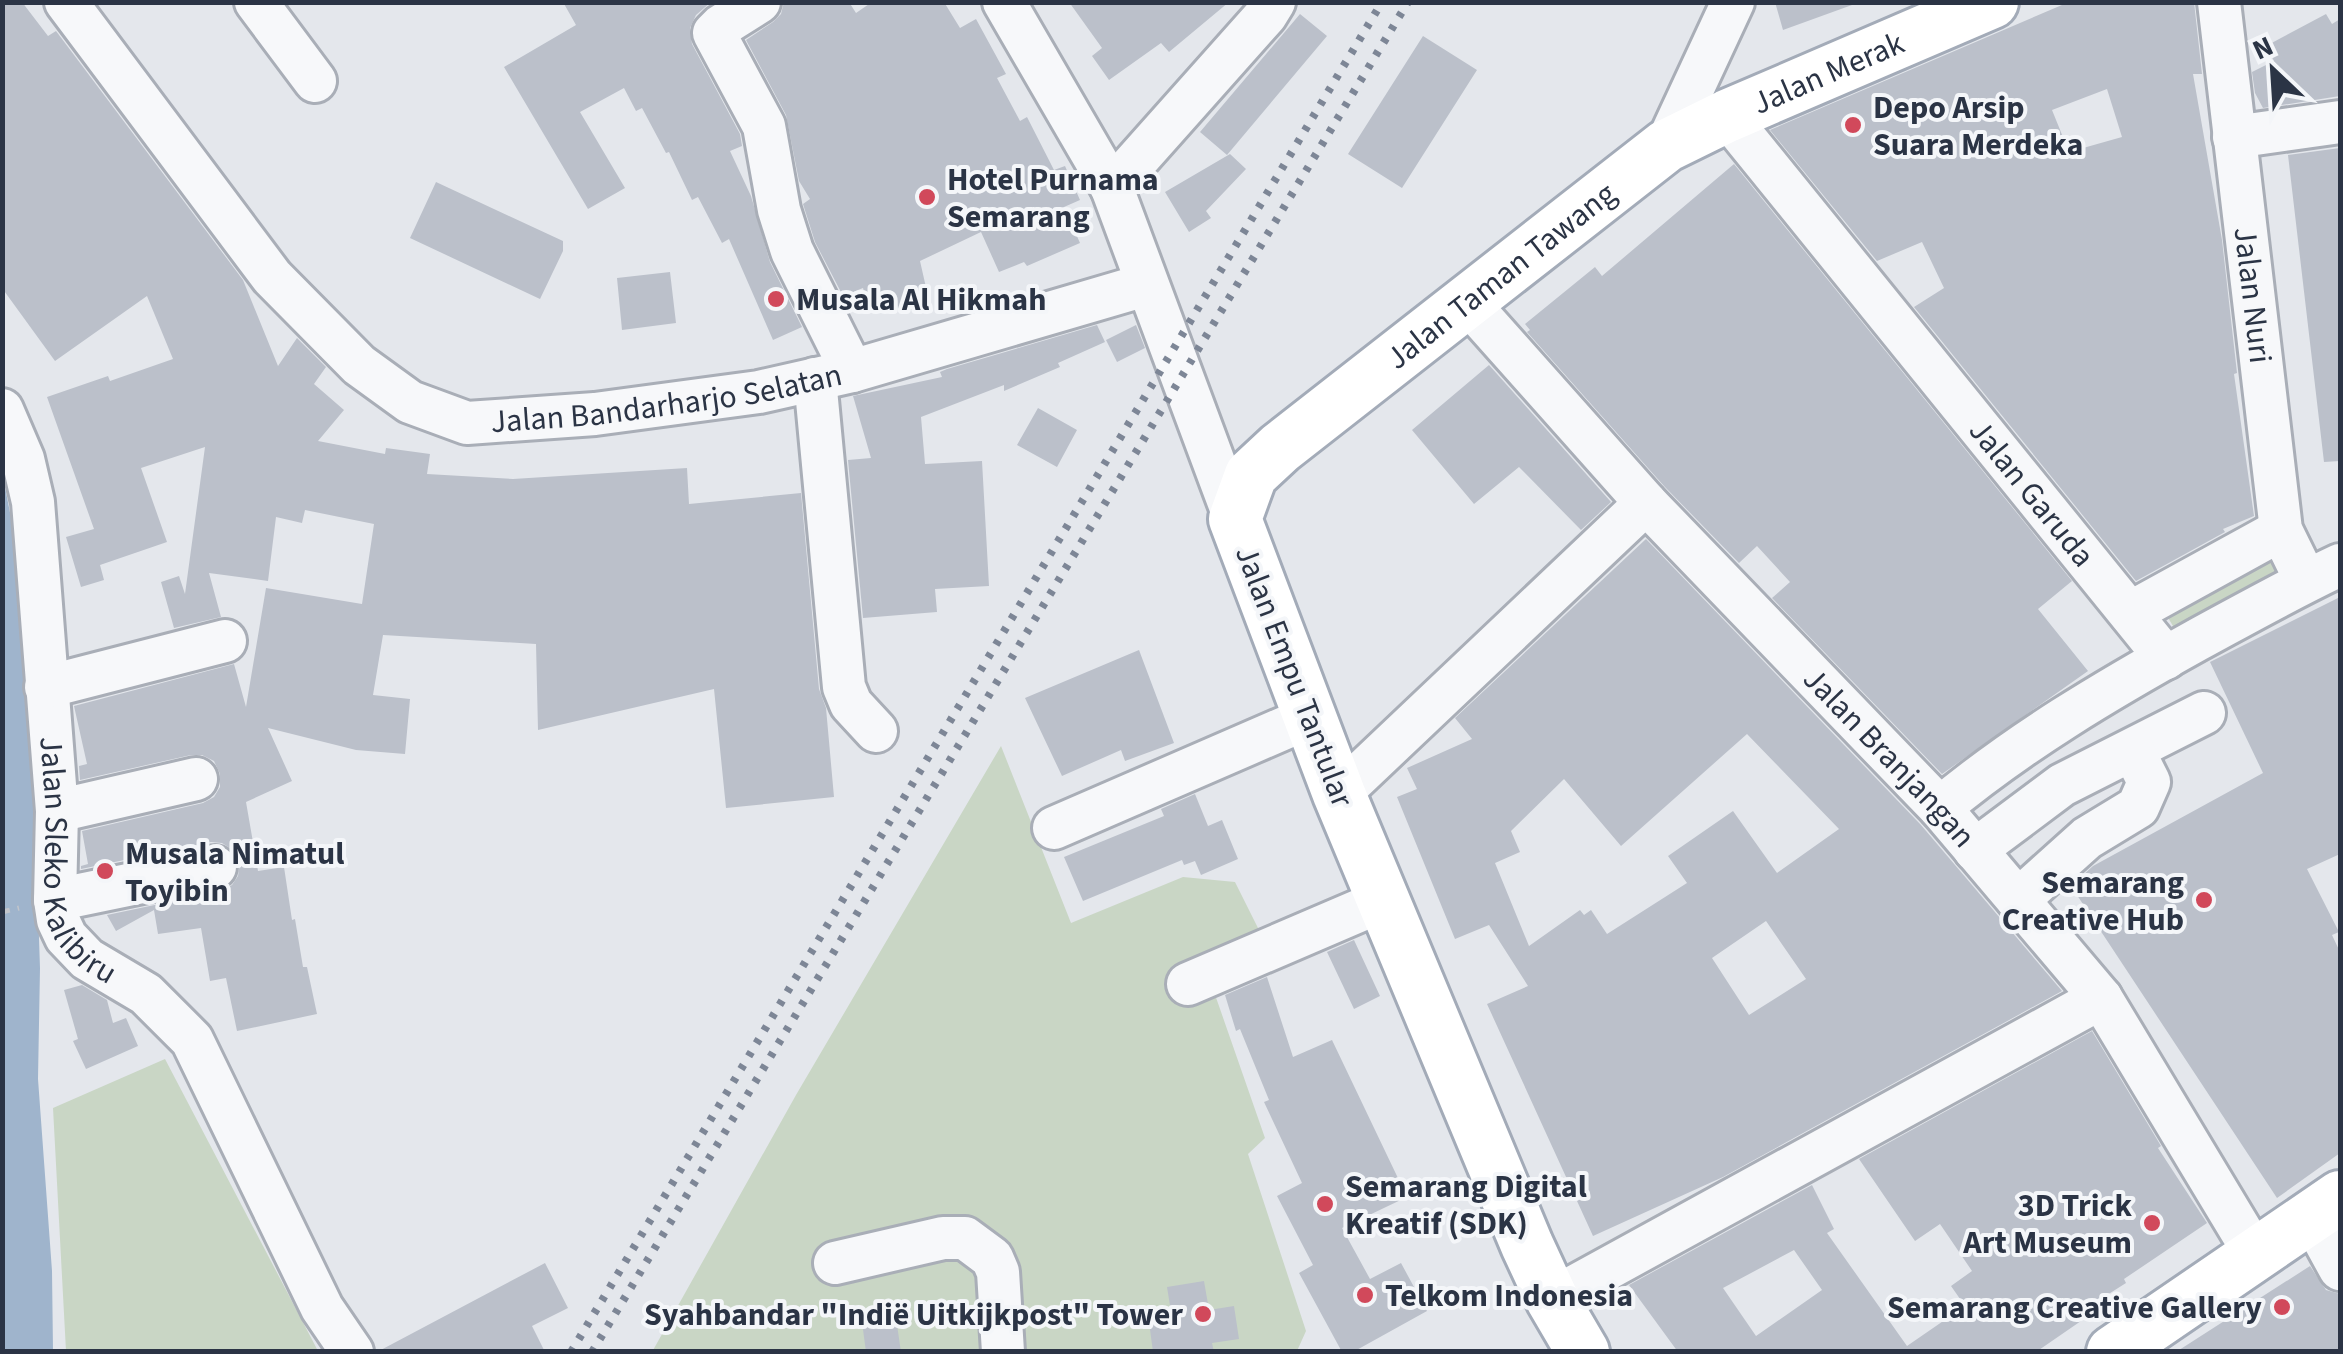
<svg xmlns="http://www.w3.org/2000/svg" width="2343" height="1354" font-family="'Source Sans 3',sans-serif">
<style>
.green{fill:#c9d6c5}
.water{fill:#9fb4cc}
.building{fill:#bbc0ca;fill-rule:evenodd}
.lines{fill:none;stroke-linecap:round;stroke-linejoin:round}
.minor-casing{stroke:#a9aeb7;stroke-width:48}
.major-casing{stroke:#a3abb8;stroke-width:58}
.path{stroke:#c2c5cb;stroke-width:5;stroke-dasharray:8 8;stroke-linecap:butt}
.minor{stroke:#f7f8fa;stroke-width:42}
.major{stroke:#fff;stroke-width:52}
.rail{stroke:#7d8696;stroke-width:8;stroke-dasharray:5 10;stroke-linecap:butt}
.poi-dot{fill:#d1495b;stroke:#f4f6f9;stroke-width:4}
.labels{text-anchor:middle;stroke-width:8;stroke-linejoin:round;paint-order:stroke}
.street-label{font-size:32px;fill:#2b3445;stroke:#f4f6f9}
.poi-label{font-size:32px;font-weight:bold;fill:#2b3445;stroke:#f4f6f9;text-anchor:start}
</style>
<rect width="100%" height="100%" fill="#e4e7ec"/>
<path class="green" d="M2262 541 2285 580 2182 641 2158 601Z
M1001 746 1071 923 1183 877 1235 882 1275 962 1212 986 1265 1138 1248 1154 1306 1331 1297 1351 652 1352 796 1095Z
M165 1059 318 1351H66L53 1108Z"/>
<path class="water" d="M2 472 28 604 40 968 38 1079 52 1271 53 1351H3Z"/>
<path class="building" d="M2 2H22L48 36 56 31 243 280 278 366 297 338 326 367 314 384 344 410 318 441 385 454 386 448 430 454 427 474 513 479 687 468 689 504 801 493 819 689 826 708 834 797 726 808 714 689 538 730 536 644 383 635 373 695 410 699 405 754 356 750 268 728 292 781 246 802 258 871 284 867 292 920 295 919 303 967H307L317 1014 237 1031 226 978 210 981 201 928 158 934 154 910 116 931 107 915 221 891 232 885 238 876 240 863 233 850 222 843 211 842 81 869V866L88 864 82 831 203 803 214 797 220 787V774L214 761 202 755H191L80 780 79 766 87 764 74 706 234 664 246 707 266 588 362 604 374 524 305 510 302 523 276 517 268 581 209 573 221 617 174 628 161 582 179 576 185 594 205 447 141 468 167 542 100 565 104 580 81 587 66 537 94 529 47 397 108 376 110 381 173 359 147 296 55 361 2 288Z
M563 2H711L696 15 690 28 692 44 740 134 742 146 730 151 751 196 770 262 802 327 773 340 729 239 722 243 698 197 692 200 669 152 666 153 642 108 636 111 624 88 580 112 625 188 588 209 504 67 576 25Z
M784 2H849L856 13 872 2H944L960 28 976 19 1006 74 997 78 1020 121 1027 117 1054 170 1065 166 1080 200 1064 207 1080 243 1027 266 1024 262 999 272 981 232 920 261 930 305 899 313 894 292 866 299 863 288 843 296 815 242 803 204 810 199 799 181 786 115 746 40 773 22 781 14Z
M1069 2H1229L1169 52 1161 43 1109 80 1092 56 1102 48Z
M1775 2H1851L1852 5 1783 30Z
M2069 2H2194L2202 74H2193L2222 240 2237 373 2234 374 2254 516 2223 529 2225 532 2136 581 1914 307 1944 288 1922 242 1877 261 1770 130ZM2107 89 2122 137 2069 152 2052 110Z
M1300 14 1327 36 1227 155 1200 132Z
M2326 14 2332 24 2340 19V96L2263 108 2255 93 2252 72 2274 61 2266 46Z
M1423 36 1477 70 1402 188 1348 154Z
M2340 148V461L2324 462 2288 155Z
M1230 154 1246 169 1206 211 1211 218 1189 232 1165 192Z
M1734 164 2072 581 2038 609 2088 671 1942 774 1772 598 1790 582 1757 546 1739 563 1664 486 1527 332 1530 330 1525 324 1595 267 1602 276Z
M436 182 563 241V251L540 299 410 238Z
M670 272 676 323 622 330 617 278Z
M1097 325 1105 342 1058 363 1060 367 1004 391V385L921 417 925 464 982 461 989 586 935 589 937 612 863 618 848 460 871 458 853 396 942 377 940 372 947 369Z
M1136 325 1145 348 1117 362 1106 340Z
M1489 365 1611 502 1581 530 1519 467 1474 504 1412 430Z
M1038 408 1077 430 1057 467 1017 445Z
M1646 539 1921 825 2062 991 1723 1177 1593 1236 1487 1004 1528 986 1489 925 1455 939 1397 797 1417 789 1407 768 1472 739 1455 718ZM1747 734 1839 829 1777 873 1733 811 1668 856 1687 883 1607 934 1591 910 1584 915 1580 910 1529 946 1495 863 1520 852 1511 831 1564 779 1621 846ZM1766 921 1806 979 1749 1015 1712 958Z
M2340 597V854L2307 869 2339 932 2332 935 2340 952V1153L2277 1198 2071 886 2093 866 2263 773 2210 662Z
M1139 650 1174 743 1125 761 1121 750 1062 776 1025 698Z
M1195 794 1208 826 1222 820 1238 859 1201 875 1195 861 1184 865 1182 860 1083 901 1064 857 1164 816 1161 809Z
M1354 940 1380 996 1354 1009 1327 952Z
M1267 977 1293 1057 1332 1040 1407 1197 1342 1228 1370 1279 1401 1263 1427 1311 1353 1352H1342L1299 1273 1313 1265 1277 1196 1302 1183 1264 1102 1269 1100 1240 1029 1236 1031 1225 995Z
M82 985 107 1000 113 1023 126 1018 138 1046 86 1069 73 1041 78 1039 64 990Z
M2092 1031 2161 1146 2158 1148 2207 1223 2124 1279 2126 1283 2077 1314 2081 1321 2036 1352H1678L1629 1285 1812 1185 1834 1229 1827 1233 1907 1346 1965 1306 1951 1286 1972 1271 1940 1224 1915 1241 1859 1159ZM1794 1250 1822 1290 1756 1336 1723 1288Z
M545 1263 568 1308 532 1326 545 1352H377Z
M2310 1266 2326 1290 2340 1294V1352H2176Z
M1204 1281 1209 1310 1234 1306 1239 1339 1212 1343 1214 1352H1153L1149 1322 1172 1318 1167 1287Z
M896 1318 901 1352H866L862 1322Z"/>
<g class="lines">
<defs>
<g id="minor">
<path id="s1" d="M66 2 272 277 359 365 410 402 467 423 595 414 759 392 852 371 1145 285"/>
<path d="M256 2 315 81"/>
<path d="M759 2 721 26 714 33 764 126 779 210 792 251 852 371"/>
<path d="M1004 2 1112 188 1235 519"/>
<path id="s2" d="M2219 2 2281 530 2306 581"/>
<path id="s3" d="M1727 116 2166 658"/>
<path d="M2234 137 2340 122"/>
<path d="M1666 146 1733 2"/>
<path d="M1112 188 1266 15 1274 2"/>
<path id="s4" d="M1468 303 1646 503 1940 808 2101 998 2255 1254"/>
<path d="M815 379 844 687 851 704 876 731"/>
<path id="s5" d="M2 410 23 459 33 502 57 811 55 900 58 920 66 937 87 959 146 994 192 1040 322 1308 352 1352"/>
<path d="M2130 613 2281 530"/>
<path d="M46 687 225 641"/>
<path d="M1339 794 1646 503"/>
<path d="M1940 808C2019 742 2107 690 2197 640 2245 614 2291 588 2340 565"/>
<path d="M57 811 196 779"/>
<path d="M1054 828 1310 717"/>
<path d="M1975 850 2062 785 2204 713"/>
<path d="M55 900 215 867"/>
<path d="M2018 900 2087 838 2138 807 2149 782 2133 750"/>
<path d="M1188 984 1384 900"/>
<path d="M2311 1216 2340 1269"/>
<path d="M835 1263 943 1238H965L992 1258 998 1272 1003 1352"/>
<path d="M1552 1299 2101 998"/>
</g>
<g id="major">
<path id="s6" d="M1583 1352 1552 1299 1527 1245 1339 794 1235 519 1251 475 1280 448 1666 146 1727 116 1992 2"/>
<path d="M2113 1352 2340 1197"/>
</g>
</defs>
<use href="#minor" class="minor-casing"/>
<use href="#major" class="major-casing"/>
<path class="path" d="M2 912 19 908"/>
<use href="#minor" class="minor"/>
<use href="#major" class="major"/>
<path class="rail" d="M571 1352 1382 2
M592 1352 1408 2"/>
</g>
<g class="poi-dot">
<circle cx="1853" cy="125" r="10"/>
<circle cx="927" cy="197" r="10"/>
<circle cx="776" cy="299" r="10"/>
<circle cx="105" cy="871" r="10"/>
<circle cx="2204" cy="900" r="10"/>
<circle cx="1325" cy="1204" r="10"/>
<circle cx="2152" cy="1223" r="10"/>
<circle cx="1365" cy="1295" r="10"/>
<circle cx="2282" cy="1307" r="10"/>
<circle cx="1203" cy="1314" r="10"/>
</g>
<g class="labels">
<g class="street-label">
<text dy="11" stroke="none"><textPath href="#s6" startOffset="1658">Jalan Merak</textPath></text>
<text dy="11" stroke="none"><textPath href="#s6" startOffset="1270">Jalan Taman Tawang</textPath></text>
<text dy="11" stroke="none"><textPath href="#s2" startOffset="295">Jalan Nuri</textPath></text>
<text dy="11" stroke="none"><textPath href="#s1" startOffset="792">Jalan Bandarharjo Selatan</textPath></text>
<text dy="11" stroke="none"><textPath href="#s3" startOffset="485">Jalan Garuda</textPath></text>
<text transform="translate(1295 676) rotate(69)" y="11">Jalan Empu Tantular</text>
<text dy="11" stroke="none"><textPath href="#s4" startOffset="620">Jalan Branjangan</textPath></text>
<text dy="11" stroke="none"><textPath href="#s5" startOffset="465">Jalan Sleko Kalibiru</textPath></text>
</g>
<g class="poi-label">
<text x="1873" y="118">Depo Arsip<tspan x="1873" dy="37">Suara Merdeka</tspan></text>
<text x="947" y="190">Hotel Purnama<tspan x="947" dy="37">Semarang</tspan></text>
<text x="796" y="310">Musala Al Hikmah</text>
<text x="125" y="864">Musala Nimatul<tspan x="125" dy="37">Toyibin</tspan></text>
<text x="2184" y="893" text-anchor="end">Semarang<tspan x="2184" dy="37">Creative Hub</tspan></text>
<text x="1345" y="1197">Semarang Digital<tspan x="1345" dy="37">Kreatif (SDK)</tspan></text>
<text x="2132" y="1216" text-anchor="end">3D Trick<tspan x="2132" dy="37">Art Museum</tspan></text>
<text x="1385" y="1306">Telkom Indonesia</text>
<text x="2262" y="1318" text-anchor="end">Semarang Creative Gallery</text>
<text x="1183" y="1325" text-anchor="end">Syahbandar "Indië Uitkijkpost" Tower</text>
</g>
</g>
<rect width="2343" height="1354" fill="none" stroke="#2b3445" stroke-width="10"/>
<g transform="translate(2273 70) rotate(335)" stroke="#f4f6f9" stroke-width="8" paint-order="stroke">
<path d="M0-8L18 38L0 25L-18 38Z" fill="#2b3445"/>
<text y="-15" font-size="28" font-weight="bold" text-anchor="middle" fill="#2b3445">N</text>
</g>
</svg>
